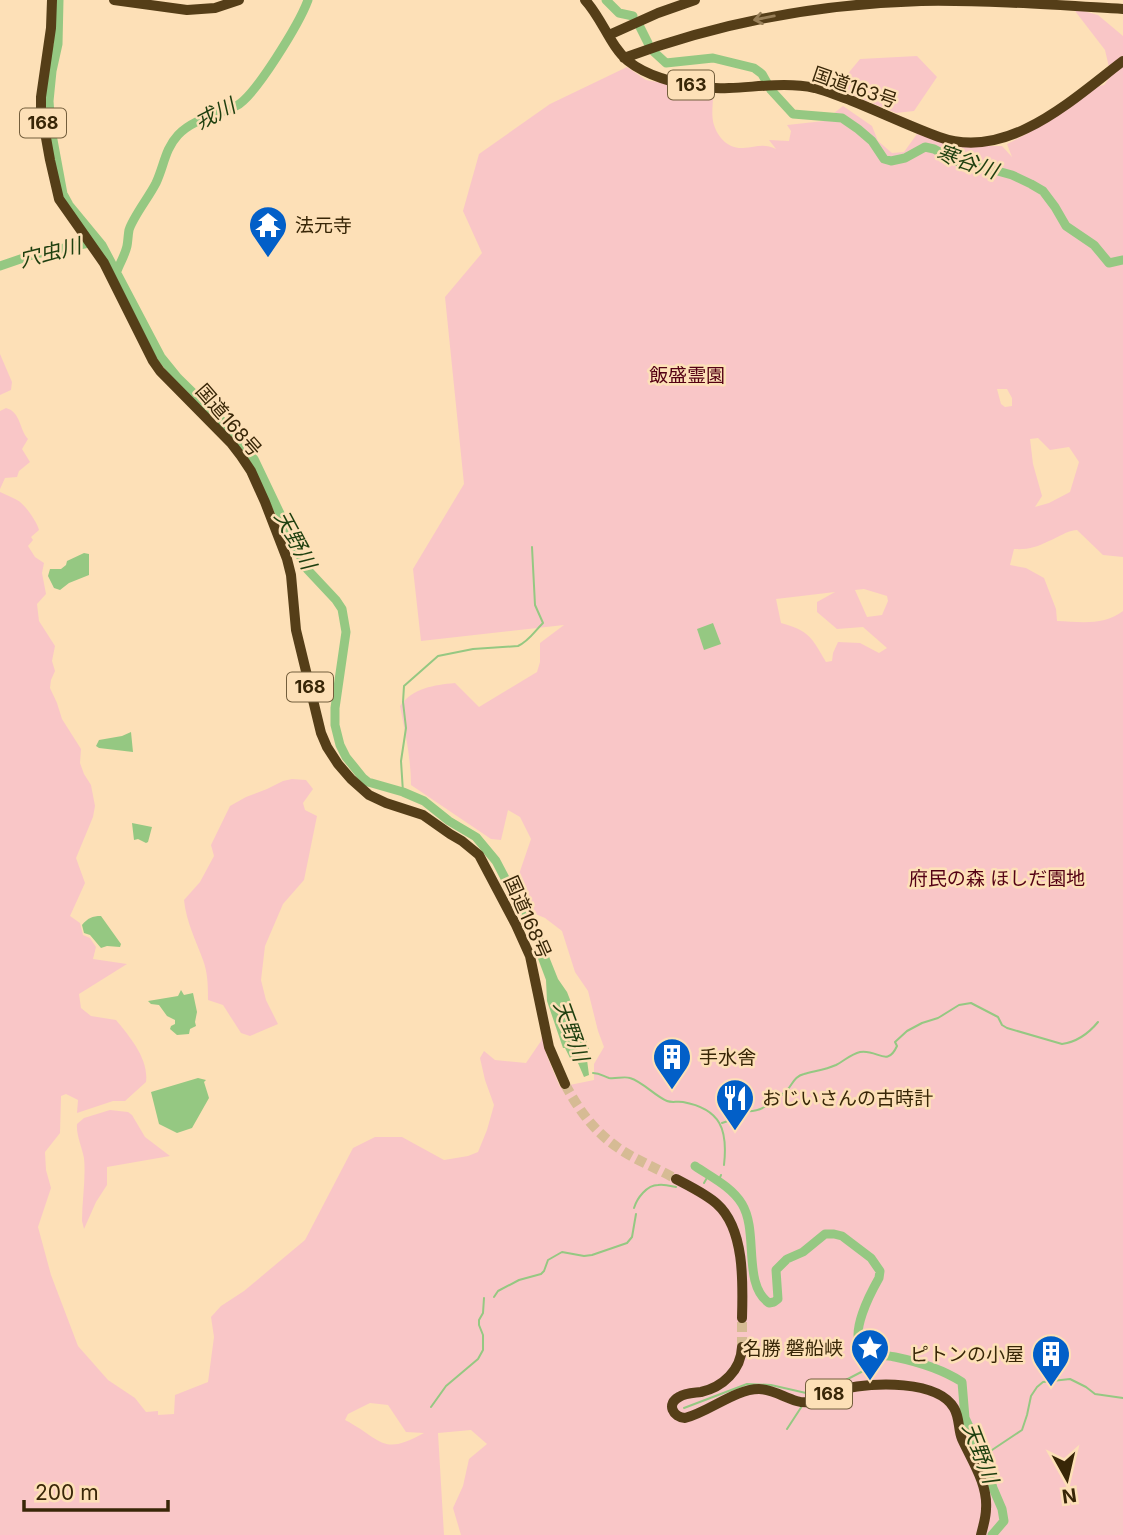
<svg xmlns="http://www.w3.org/2000/svg" width="1123" height="1535" font-family="Inter,'Noto Sans JP',sans-serif">
<style>
.green{fill:#f9c6c7;fill-rule:evenodd}
.water{fill:#95c882}
.lines{fill:none;stroke-linecap:round;stroke-linejoin:round}
.stream{stroke:#95c882;stroke-width:2}
.river{stroke:#95c882;stroke-width:9}
.highway-tunnel{stroke:#d6bb94;stroke-width:10;stroke-dasharray:10 5;stroke-linecap:butt}
.highway{stroke:#553e18;stroke-width:10}
.oneway{stroke:#987f58}
.labels{text-anchor:middle;stroke-width:5;stroke-linejoin:round;paint-order:stroke}
.shield{fill:#fde0b7;stroke:#735e3c;stroke-width:2}
.shield-label{font-size:18px;font-weight:bold;fill:#382607}
.street-label{font-size:19px;fill:#382607;stroke:#fde0b7}
.poi-label{font-size:19px;fill:#382607;stroke:#fde0b7;text-anchor:start}
.park-label{font-size:19px;fill:#540114;stroke:#fde0b7}
.water-label{font-size:21px;font-style:italic;fill:#1e3f0f;stroke:#fde0b7}
</style>
<rect width="100%" height="100%" fill="#fde0b7"/>
<path class="green" d="M1080 10 1098 15 1123 36V557L1103 555 1077 530C1066 531 1059 537 1049 541 1037 547 1027 550 1014 549L1010 565 1026 568 1044 578 1056 609 1057 621C1080 622 1104 626 1123 611V1535H461L453 1508 463 1486 469 1459 487 1444 471 1430 438 1433 444 1535H0V492C6 495 12 497 17 500 25 504 37 522 39 530L31 537 33 540 28 546 35 557 44 563 42 573 46 594 37 604 39 621 55 646 52 661 55 671 51 680 50 688 57 703 62 719 81 749 80 763 84 774 91 785 95 806 93 817 76 858 85 883 70 916 80 923 83 935 90 938 96 947 93 959 127 964 79 994 81 1008 91 1016 116 1020C130 1037 149 1059 146 1082L125 1101H113L77 1113 78 1100 66 1094 61 1096 60 1133 45 1152 46 1170 51 1188 38 1227 51 1275 78 1346 108 1380 135 1398 146 1412 158 1411V1415L174 1414 175 1395 208 1382 214 1337 211 1317 221 1306 244 1291 305 1240 353 1148 375 1137H402L444 1160 468 1156 478 1152 487 1130 494 1105 485 1080 480 1058 484 1051 495 1060 526 1063 541 1041 542 1035 547 1056 560 1087 594 1080V1064L604 1047 598 1031 588 991 575 972 562 931 545 918 533 913 517 880 531 839 520 817 508 810 501 840 491 839 411 785C411 758 405 732 400 706 413 688 434 685 455 683L479 707 537 672 540 662V643L564 625 421 641 413 569 464 484 445 297 482 253 463 211 479 154 550 104 627 67 646 80 711 92 713 96C713 105 711 116 714 125 718 138 729 149 743 148 756 147 764 143 776 149L769 140 789 141 791 131 787 125 824 121 843 106 872 126 878 141 892 153 904 152 917 134 954 146H1002L1012 157 1007 144C1039 129 1067 108 1096 87L1104 85 1111 76 1105 50 1075 11ZM997 389H1007L1012 398V406L1005 407 1001 404ZM1038 438 1050 450 1069 447 1079 462 1070 492 1049 503 1035 507 1042 496 1033 464 1030 439ZM864 589 887 596 888 601 882 615 867 617 855 590ZM835 592 817 602V612L837 629 863 627 887 648 879 653 860 643 838 642 833 653 832 661 826 662C812 638 810 631 781 623L776 599ZM370 1403 388 1405 406 1432 424 1433C381 1457 382 1439 345 1420L348 1414Z
M917 56 937 77 914 111 896 113 836 88 860 59Z
M0 354 12 382 11 390 0 395Z
M6 408C21 412 19 429 28 439L22 449 30 462 19 471 17 477 5 478 0 489V411Z
M292 779 306 780 313 789 303 803 305 810 317 816 304 880 283 904 265 946 261 980 266 1000 278 1024 250 1036 241 1033 223 1005 208 1000C208 987 208 973 203 960 196 941 186 921 184 900L200 882 214 856 211 845 230 806 246 797 267 789 283 781Z
M110 1110 128 1112 132 1115 145 1137 170 1156 107 1167V1185L96 1202 84 1229 82 1221C82 1200 86 1179 84 1158 82 1147 76 1135 77 1124L84 1118Z"/>
<path class="water" d="M84 553 89 554V575L69 583 60 590 54 588 48 576 50 569H61L66 565 67 561Z
M713 623 721 644 704 650 697 629Z
M131 732 133 752 99 748 96 746 99 740 122 736Z
M132 823 152 827 148 842 146 843 138 839 134 840Z
M101 916 121 944 120 947 107 946 101 948 90 935 84 933 82 925C88 918 92 916 101 916Z
M544 944 558 979 567 992 589 1048 587 1060 589 1075 584 1077 578 1063 570 1058 565 1048H563L547 1001 546 980 534 948Z
M181 990 184 995 193 993 197 1012 195 1022 196 1026 190 1029 189 1034 177 1035 170 1029 171 1026 175 1024V1020L167 1016 159 1005 151 1004 148 1001 178 996Z
M198 1078 206 1080 204 1082 209 1098 192 1128 177 1133 159 1124 151 1092Z"/>
<g class="lines">
<path class="stream" d="M403 792 401 761 406 728 403 702 404 686 438 656 473 649 518 646C529 641 534 632 543 623L535 605 532 547
M593 1073C600 1073 603 1076 609 1078 616 1079 624 1076 630 1078 643 1082 655 1096 667 1101 672 1103 677 1101 683 1102 721 1109 728 1130 724 1165
M743 1114 746 1111C761 1113 777 1100 788 1089 793 1083 795 1076 804 1074 814 1071 825 1070 836 1065 844 1061 851 1054 860 1052 878 1049 887 1068 897 1046L895 1042 907 1031 922 1023 938 1018 959 1005 971 1003 998 1017 1002 1025 1007 1028 1062 1044C1076 1042 1089 1033 1098 1022
M722 1123 737 1118
M718 1182 721 1175
M704 1183 708 1176
M634 1208C637 1198 647 1185 658 1185 664 1184 671 1186 676 1187
M494 1297 498 1291 519 1280 541 1274 544 1271 548 1260 562 1252 584 1256 592 1255 627 1243 632 1237 636 1214
M817 1395 867 1369 880 1355
M431 1407 446 1386 478 1359 483 1350V1335L479 1325V1320L483 1313 484 1298
M684 1408 747 1384 771 1385 806 1393 821 1388 827 1390
M787 1429 802 1406
M983 1456 1022 1430 1027 1415 1031 1396 1037 1387 1043 1382 1070 1379 1086 1387 1095 1394 1123 1398"/>
<path class="river" d="M59 0 58 44 52 71 49 101 51 129 63 194 69 205 102 245 161 357 178 378 233 432 254 459 306 568 336 600 342 609 346 632 335 708V725L340 745 346 757 363 778 368 782 403 792 424 801 449 821 476 837 496 861 532 930C541 941 540 942 542 955
M606 0 619 13 633 16
M639 25 648 43
M654 52 666 63 713 58 754 68 762 74 771 90 793 114 842 118 858 129 872 141 884 159 891 161 905 158 925 147 934 149 966 166 972 164 1012 175 1031 184 1043 191 1055 207 1066 226 1094 245 1109 263 1123 260
M0 266 35 254 94 242
M117 271C120 263 125 255 127 246 128 241 128 235 129 230 133 217 149 197 156 183 164 166 165 149 178 135 193 119 217 115 236 106 255 97 300 22 308 0
M695 1166C711 1177 732 1187 742 1204 759 1232 742 1284 769 1303L774 1302 778 1299 776 1270 787 1259 803 1252 825 1234H834L842 1236 871 1258 880 1271 879 1278C871 1292 848 1335 863 1349 871 1356 886 1355 895 1357 919 1362 942 1369 962 1382L965 1418 985 1461 993 1488 1002 1509 1004 1521 992 1535"/>
<path class="highway-tunnel" d="M565 1084C578 1109 594 1131 617 1147 635 1160 657 1168 676 1179
M742 1347V1318"/>
<path class="highway" d="M52 0 51 28 41 97V110L50 160 59 199 104 263 153 361 160 371 231 443 241 456 251 471 265 502 287 559 291 575 296 630 321 733 327 747 338 764 351 779 369 795 386 803 423 815 450 834 462 841 479 855 516 925 530 956 549 1047 565 1084
M114 0 187 10 215 8 239 0
M585 0C602 18 610 46 628 61 638 69 649 74 661 78 683 86 706 89 729 88 758 87 787 82 815 88 827 91 838 96 850 100 880 112 909 126 939 137 1007 162 1073 99 1123 61
M609 35 658 13 695 0
M624 58C720 22 819 4 921 1 988 0 1056 5 1123 9
M676 1179C689 1186 706 1194 717 1204 745 1229 743 1284 742 1318
M742 1347C741 1370 723 1387 701 1392 694 1393 685 1393 679 1397 666 1404 673 1417 685 1418 709 1412 735 1389 759 1389 777 1389 793 1405 810 1402 822 1401 833 1392 845 1389 872 1382 938 1380 954 1408 960 1418 958 1430 962 1439 972 1461 988 1484 986 1509 986 1518 983 1526 981 1535"/>
</g>
<defs><path id="oneway-shaft" d="M-6 0H5M1.5-3L5.5 0L1.5 3" fill="none" stroke-width="1.6" stroke-linecap="round" stroke-linejoin="round" transform="scale(1.75)"/></defs>
<use class="oneway" href="#oneway-shaft" transform="translate(764 18) rotate(169)"/>
<defs>
<symbol id="temple-pin" viewBox="-11 -11 22 30"><path d="M0 17L-7.5 6A9.5 9.5 0 1 1 7.5 6Z" fill="#025fc8" stroke="#fde0b7"/><path d="M0-6L5-2H3V0L6.5 2.5H4V6H1.5V3h-3V6H-4V2.5H-6.5L-3 0V-2H-5Z" fill="#fff"/></symbol>
<symbol id="building-pin" viewBox="-11 -11 22 30"><path d="M0 17L-7.5 6A9.5 9.5 0 1 1 7.5 6Z" fill="#025fc8" stroke="#fde0b7"/><path d="M-4-6H4V6H1V3H-1V6H-4ZM-2.5-4.3h1.7v1.8h-1.7ZM.8-4.3h1.7v1.8H.8ZM-2.5-1h1.7V.8h-1.7ZM.8-1h1.7V.8H.8Z" fill="#fff"/></symbol>
<symbol id="restaurant-pin" viewBox="-11 -11 22 30"><path d="M0 17L-7.5 6A9.5 9.5 0 1 1 7.5 6Z" fill="#025fc8" stroke="#fde0b7"/><path d="M-5-6h1v4h1v-4h1v4h1v-4h1v5L-1.5 .5V6h-2V.5L-5-1ZM5-6V6H3V1.5H1.5Q1.5-4 5-6Z" fill="#fff"/></symbol>
<symbol id="sight-pin" viewBox="-11 -11 22 30"><path d="M0 17L-7.5 6A9.5 9.5 0 1 1 7.5 6Z" fill="#025fc8" stroke="#fde0b7"/><path d="M0-6L1.8-2.2L6-1.7L2.9 1.2L3.7 5.4L0 3.3L-3.7 5.4L-2.9 1.2L-6-1.7L-1.8-2.2Z" fill="#fff"/></symbol>
</defs>
<g fill-rule="evenodd">
<use href="#temple-pin" x="246" y="203" width="44" height="60"/>
<use href="#building-pin" x="650" y="1035" width="44" height="60"/>
<use href="#restaurant-pin" x="713" y="1076" width="44" height="60"/>
<use href="#sight-pin" x="848" y="1326" width="44" height="60"/>
<use href="#building-pin" x="1029" y="1332" width="44" height="60"/>
</g>
<g class="labels">
<g class="shield">
<rect x="668" y="70.5" width="46" height="29" rx="5"/>
<rect x="20" y="108.5" width="46" height="29" rx="5"/>
<rect x="287" y="672.5" width="46" height="29" rx="5"/>
<rect x="806" y="1379.5" width="46" height="29" rx="5"/>
</g>
<g class="shield-label">
<text x="691" y="91">163</text>
<text x="43" y="129">168</text>
<text x="310" y="693">168</text>
<text x="829" y="1400">168</text>
</g>
<g class="street-label">
<text transform="translate(855 87) rotate(19)" y="7">国道163号</text>
<text transform="translate(229 420) rotate(49)" y="7">国道168号</text>
<text transform="translate(528 917) rotate(66)" y="7">国道168号</text>
</g>
<g class="poi-label">
<text x="295" y="232">法元寺</text>
<text x="699" y="1064">手水舎</text>
<text x="762" y="1105">おじいさんの古時計</text>
<text x="843" y="1355" text-anchor="end">名勝 磐船峡</text>
<text x="1024" y="1361" text-anchor="end">ピトンの小屋</text>
</g>
<g class="park-label">
<text x="687" y="382">飯盛霊園</text>
<text x="997" y="885">府民の森 ほしだ園地</text>
</g>
<g class="water-label">
<text transform="translate(215 114) rotate(-27)" y="7">戎川</text>
<text transform="translate(967 162) rotate(19)" y="7">寒谷川</text>
<text transform="translate(50 253) rotate(-14)" y="7">穴虫川</text>
<text transform="translate(295 540) rotate(62)" y="7">天野川</text>
<text transform="translate(571 1031) rotate(70)" y="7">天野川</text>
<text transform="translate(980 1453) rotate(69)" y="7">天野川</text>
</g>
</g>
<g transform="translate(1067 1479) rotate(172)" stroke="#fde0b7" stroke-width="5" paint-order="stroke">
<path d="M0-5L12 26L0 18L-12 26Z" fill="#382607"/>
<text y="-10" font-size="19" font-weight="bold" text-anchor="middle" fill="#382607">N</text>
</g>
<path d="M24 1500v10h144v-10" fill="none" stroke="#382607" stroke-width="3.5"/>
<text x="35" y="1500" font-size="21" fill="#382607" stroke="#fde0b7" stroke-width="5" paint-order="stroke">200 m</text>
</svg>
